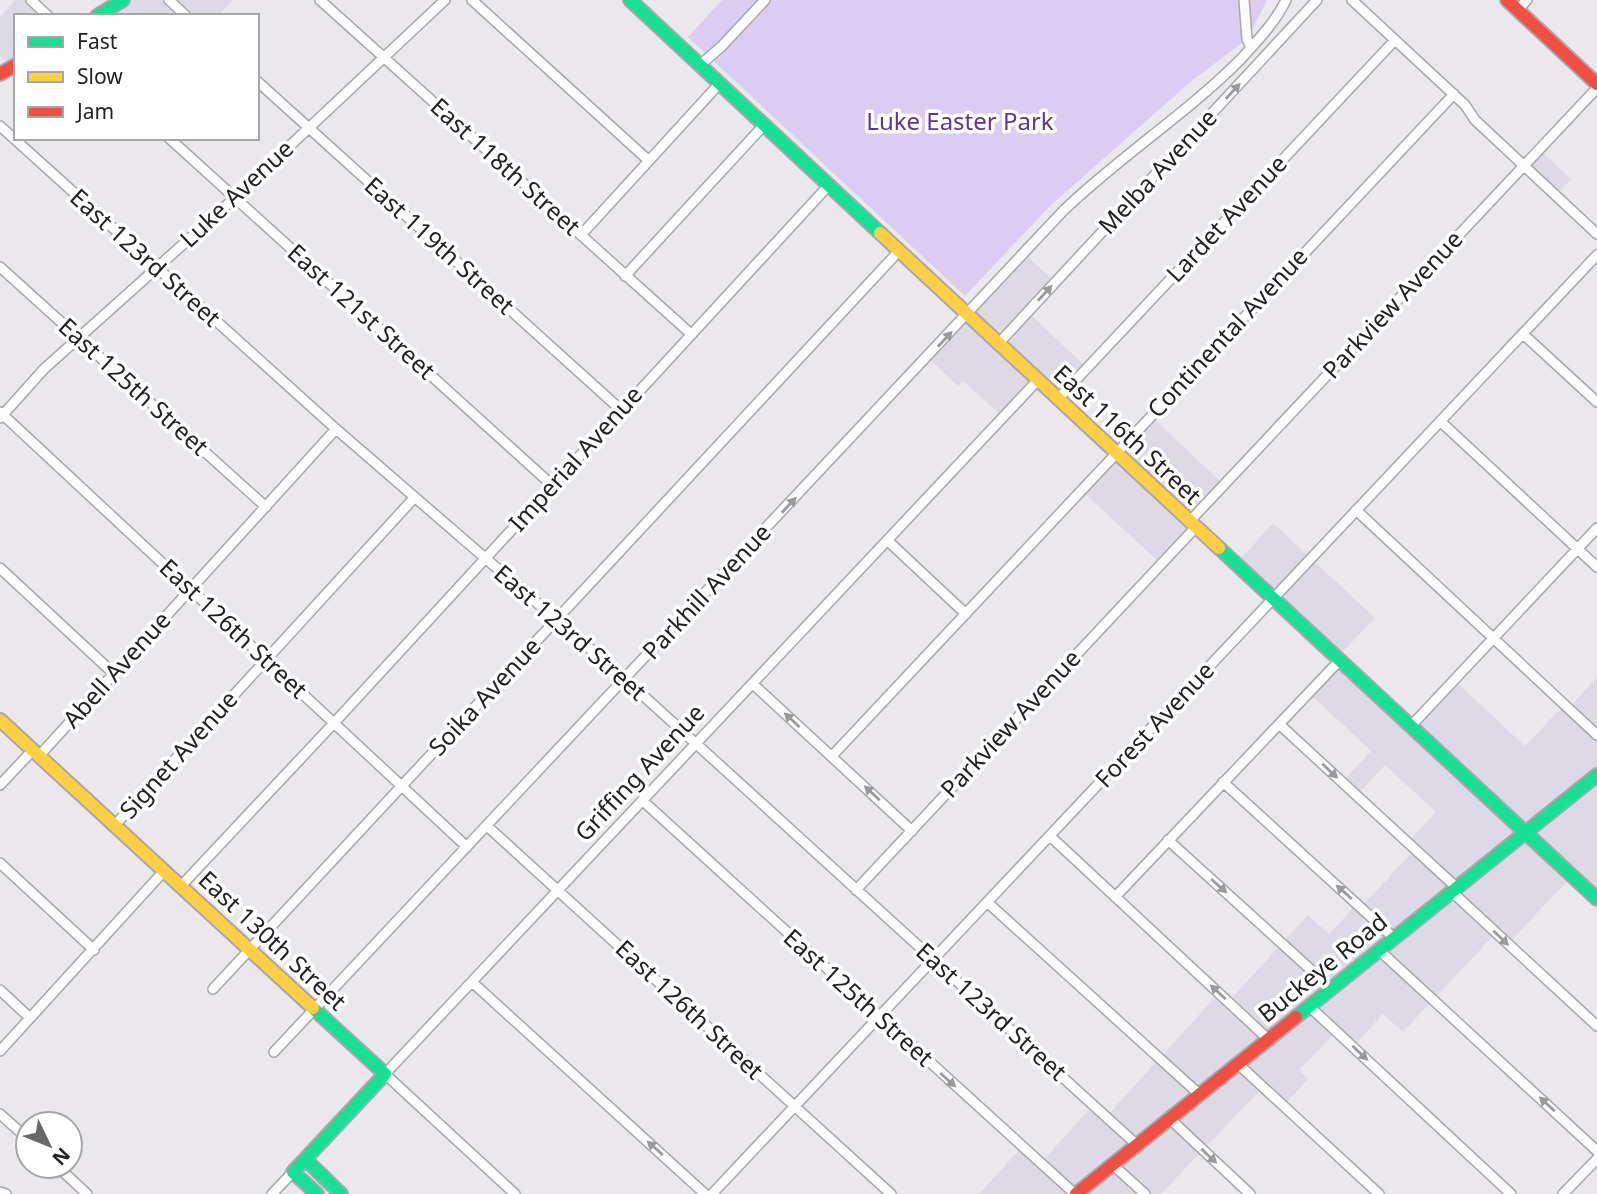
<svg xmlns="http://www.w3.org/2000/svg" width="1597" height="1194" font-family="'Noto Sans',sans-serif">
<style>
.built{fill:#dedae5}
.green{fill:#dbccf2}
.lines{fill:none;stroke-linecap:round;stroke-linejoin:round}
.street-casing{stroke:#a9a7aa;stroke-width:12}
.fast-casing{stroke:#a9a7aa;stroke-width:16}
.slow-casing{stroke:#a9a7aa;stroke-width:16}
.jam-casing{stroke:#a9a7aa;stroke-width:16}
.street{stroke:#fcfcfc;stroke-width:9}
.fast{stroke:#16e098;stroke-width:12}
.slow{stroke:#ffcf43;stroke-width:12}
.jam{stroke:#f24e42;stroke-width:12}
.oneway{fill:#9a999b}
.labels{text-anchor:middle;stroke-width:7;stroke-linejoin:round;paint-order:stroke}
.park-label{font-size:24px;fill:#5d378a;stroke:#fff}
.street-label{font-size:24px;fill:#222124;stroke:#fff}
</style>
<rect width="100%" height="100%" fill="#eae8ed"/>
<path class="built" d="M15 0H31L48 16H16V70L0 56V17Z
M113 0H233L218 16H191L187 13 184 16H97Z
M1540 150 1571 179 1556 196 1524 166Z
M1025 254 1055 282 1028 312 1087 368 1058 399 1038 380 1003 417 963 381 958 386 928 358Z
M1151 416 1224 485 1190 522 1195 528 1161 564 1081 490Z
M1273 523 1375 618 1336 659 1235 565Z
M1339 661 1410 727 1454 680 1525 746 1565 704 1569 708 1597 677V899L1572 876 1508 944 1496 933 1403 1032 1383 1014 1353 1047 1336 1032 1299 1070 1308 1079 1284 1106 1263 1087 1161 1194H979L1022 1147 1041 1163 1093 1105 1106 1117 1219 993 1228 1002 1308 915 1329 934 1357 904 1361 907 1415 849 1408 842 1436 812 1385 765 1357 795 1342 782 1371 751 1309 693Z"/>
<path class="green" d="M722 0H1267L1247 39 1189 83 1049 207 965 296 688 37Z"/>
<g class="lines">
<defs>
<path id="street" d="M31 0 48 16
M169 0 186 16
M320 0 691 334
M472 0 648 160
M1244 0 1247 39 1251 47
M1352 0 1465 105 1475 120 1597 234
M1518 10 1527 0
M700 65 721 47 765 0
M257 81 621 410
M0 126 336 429 625 679 1136 1144
M169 138 553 486
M581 235 720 83
M0 267 266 507
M625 276 764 125
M1523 334 1597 402
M999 343 1317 0
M1058 399 1395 40
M0 412 467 847
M0 418 44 369 229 203 445 0
M1440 421 1597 567
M1356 510 1597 735
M1189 522 1597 88
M887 540 966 614
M0 568 113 673
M753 684 912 831
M1279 724 1456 887
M1410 727 1597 528
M39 756 336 429
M832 756 1454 94
M1223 782 1394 938
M0 785 33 750
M643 801 1075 1194
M115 825 414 498
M487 826 891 1194
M1050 836 1268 1039
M1168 840 1331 988
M0 863 94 950
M181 886 334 723 829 185
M856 890 1195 528
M1451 891 1597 1026
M1115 897 1339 661
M987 902 1199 1094
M1379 950 1597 1151
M472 982 705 1194
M213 989 899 251
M0 990 30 1018
M1310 1007 1511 1194
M0 1051 164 871
M274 1052 1063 211C1119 157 1185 115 1240 60 1257 41 1275 23 1286 0
M1237 1063 1379 1194
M0 1114 28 1139
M1169 1118 1250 1194
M1112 1164 1145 1194
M57 1166 87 1194
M0 1192 6 1194
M272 1194 293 1172
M515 1194 385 1074 1038 380
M712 1194 1597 255
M1563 1194 1597 1159"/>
<path id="fast" d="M630 0 880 233
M97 16 123 0
M1219 548 1597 899
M313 1008 385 1074 293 1172 317 1194
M1296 1017 1597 775
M305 1159 341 1194"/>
<path id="slow" d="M880 233 1219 548
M0 720 313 1008"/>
<path id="jam" d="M1507 0 1597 84
M0 74 16 65
M1076 1194 1296 1017"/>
</defs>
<use href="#street" class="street-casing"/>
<use href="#fast" class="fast-casing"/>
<use href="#slow" class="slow-casing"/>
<use href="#jam" class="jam-casing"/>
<use href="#street" class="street"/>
<use href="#fast" class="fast"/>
<use href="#slow" class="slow"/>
<use href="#jam" class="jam"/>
</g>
<defs><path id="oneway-solid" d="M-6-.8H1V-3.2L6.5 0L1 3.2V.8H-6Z" transform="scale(1.75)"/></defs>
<g class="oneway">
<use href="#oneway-solid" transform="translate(1233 91) rotate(-47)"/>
<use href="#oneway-solid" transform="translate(1045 293) rotate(-47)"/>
<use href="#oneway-solid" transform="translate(945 339) rotate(-47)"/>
<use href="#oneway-solid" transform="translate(789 505) rotate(-47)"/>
<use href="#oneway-solid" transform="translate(792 720) rotate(-137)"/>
<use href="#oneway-solid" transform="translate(1330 771) rotate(43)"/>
<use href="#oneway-solid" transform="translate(872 793) rotate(-137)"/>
<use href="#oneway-solid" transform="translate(1219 886) rotate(42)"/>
<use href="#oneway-solid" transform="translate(1344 892) rotate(-138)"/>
<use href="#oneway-solid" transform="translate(1501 938) rotate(44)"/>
<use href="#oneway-solid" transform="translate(1218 992) rotate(-137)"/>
<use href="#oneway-solid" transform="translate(1360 1053) rotate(43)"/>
<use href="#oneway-solid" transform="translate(948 1080) rotate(42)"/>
<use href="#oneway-solid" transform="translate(1547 1104) rotate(-137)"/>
<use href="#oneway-solid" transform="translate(655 1148) rotate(-138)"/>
<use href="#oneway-solid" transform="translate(1209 1156) rotate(43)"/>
</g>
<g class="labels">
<g class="park-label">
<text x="960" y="130">Luke Easter Park</text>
</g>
<g class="street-label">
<text transform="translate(505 167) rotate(42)" y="8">East 118th Street</text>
<text transform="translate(1158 172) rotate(-47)" y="8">Melba Avenue</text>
<text transform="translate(237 194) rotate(-43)" y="8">Luke Avenue</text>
<text transform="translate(1227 219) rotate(-47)" y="8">Lardet Avenue</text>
<text transform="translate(439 246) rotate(42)" y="8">East 119th Street</text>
<text transform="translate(145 258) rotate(42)" y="8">East 123rd Street</text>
<text transform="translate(1393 305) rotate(-47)" y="8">Parkview Avenue</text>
<text transform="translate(361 312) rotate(42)" y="8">East 121st Street</text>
<text transform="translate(1228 333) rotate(-47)" y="8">Continental Avenue</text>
<text transform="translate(133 387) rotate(42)" y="8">East 125th Street</text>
<text transform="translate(1127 435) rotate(43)" y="8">East 116th Street</text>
<text transform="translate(576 459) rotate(-48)" y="8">Imperial Avenue</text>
<text transform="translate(707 592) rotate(-47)" y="8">Parkhill Avenue</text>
<text transform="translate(233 629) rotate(43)" y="8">East 126th Street</text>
<text transform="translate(570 633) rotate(41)" y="8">East 123rd Street</text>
<text transform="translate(117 670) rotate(-48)" y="8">Abell Avenue</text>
<text transform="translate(485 697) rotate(-47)" y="8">Soika Avenue</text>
<text transform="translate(1011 724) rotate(-47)" y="8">Parkview Avenue</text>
<text transform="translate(1155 725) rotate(-47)" y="8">Forest Avenue</text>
<text transform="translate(179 755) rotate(-48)" y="8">Signet Avenue</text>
<text transform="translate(640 773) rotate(-47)" y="8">Griffing Avenue</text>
<text transform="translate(272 941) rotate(43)" y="8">East 130th Street</text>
<text transform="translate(1323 968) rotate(-39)" y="8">Buckeye Road</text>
<text transform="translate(858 998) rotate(42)" y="8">East 125th Street</text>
<text transform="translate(689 1010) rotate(43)" y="8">East 126th Street</text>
<text transform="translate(991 1012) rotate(42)" y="8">East 123rd Street</text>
</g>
</g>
<rect x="14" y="14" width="245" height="126" fill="#ffffff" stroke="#a7a6a7" stroke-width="2"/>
<rect x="28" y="37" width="35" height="10" fill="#16e098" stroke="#a7a6a7" stroke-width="2"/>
<text x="77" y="49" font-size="21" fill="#222124">Fast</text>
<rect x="28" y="72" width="35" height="10" fill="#ffcf43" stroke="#a7a6a7" stroke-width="2"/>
<text x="77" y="84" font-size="21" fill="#222124">Slow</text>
<rect x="28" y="107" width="35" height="10" fill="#f24e42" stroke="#a7a6a7" stroke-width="2"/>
<text x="77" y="119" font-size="21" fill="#222124">Jam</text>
<g transform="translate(49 1145) rotate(133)"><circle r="33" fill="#ffffff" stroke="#a7a6a7" stroke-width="2"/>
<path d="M0-5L12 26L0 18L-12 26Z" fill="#68676a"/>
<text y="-10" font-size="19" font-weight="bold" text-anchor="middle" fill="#222124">N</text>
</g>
</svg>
